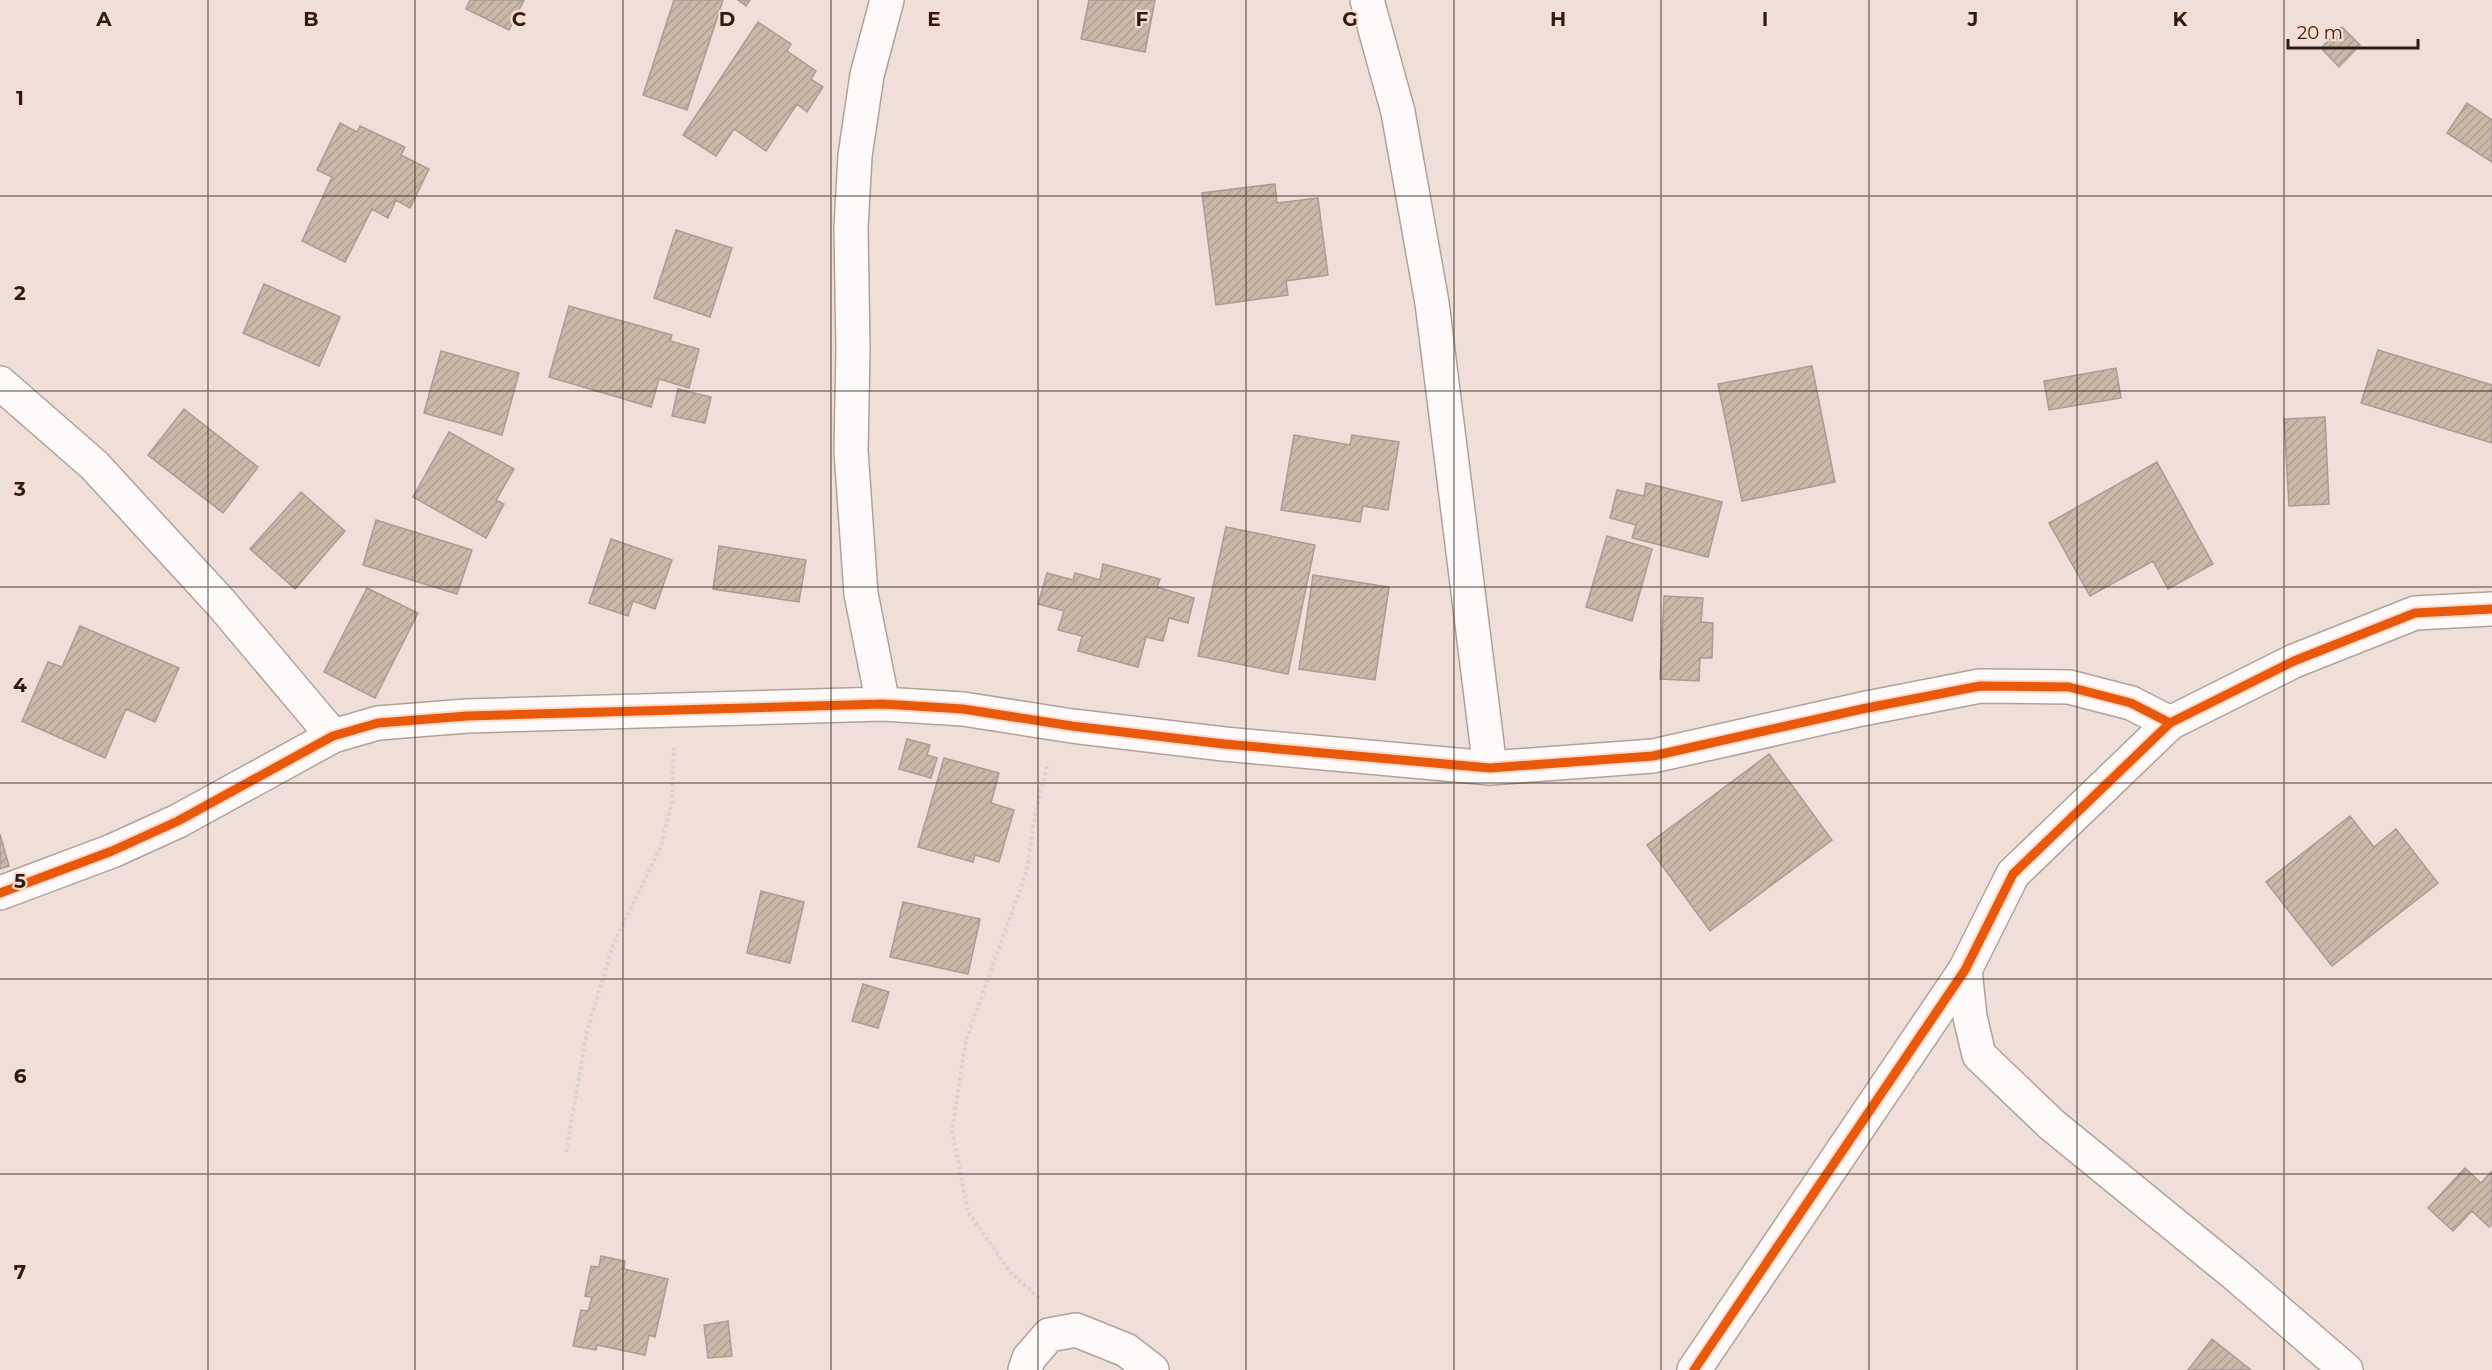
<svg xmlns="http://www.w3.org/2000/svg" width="2492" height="1370" font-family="Montserrat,sans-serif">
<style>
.building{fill:url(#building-hatch);stroke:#a99c95;stroke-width:1.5}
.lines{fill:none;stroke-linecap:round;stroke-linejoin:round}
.minor-casing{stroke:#b0a19c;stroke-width:36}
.tertiary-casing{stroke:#b0a19c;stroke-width:36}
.path{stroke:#d7d2d0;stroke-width:4;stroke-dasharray:3 3;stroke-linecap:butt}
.minor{stroke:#fdfaf9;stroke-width:33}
.tertiary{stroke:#fdfaf9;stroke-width:33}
.cycleway-casing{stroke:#fbdbcd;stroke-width:13}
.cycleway{stroke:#e8590c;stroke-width:9}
.grid{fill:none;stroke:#2a1c16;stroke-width:1.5;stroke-opacity:0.55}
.grid-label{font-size:20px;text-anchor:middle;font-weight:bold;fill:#2a1c16;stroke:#fbdbcd;stroke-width:4.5;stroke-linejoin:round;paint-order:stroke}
</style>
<defs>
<pattern id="building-hatch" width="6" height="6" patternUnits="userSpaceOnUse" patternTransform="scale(1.5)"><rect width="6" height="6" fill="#ccb8a9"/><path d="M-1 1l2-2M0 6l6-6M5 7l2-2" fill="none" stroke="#af9e91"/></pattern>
</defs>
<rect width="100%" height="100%" fill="#f0dfd8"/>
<path class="building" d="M470 0H524L509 30 466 9Z
M674 0H723L687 110 643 95Z
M738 0H750L746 6Z
M1089 0H1155L1145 52 1081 39Z
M758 22 791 44 787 51 816 71 811 79 823 87 807 112 797 104 766 151 734 129 716 156 683 135Z
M2342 27 2360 45 2339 67 2321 48Z
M2467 103 2492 120V162L2447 133Z
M340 123 357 132 360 126 405 147 401 155 429 169 410 208 396 200 388 218 372 209 345 262 302 241 332 177 317 170Z
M1275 184 1277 203 1318 198 1328 275 1286 281 1288 295 1216 305 1202 193Z
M676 230 732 248 710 317 654 298Z
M264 284 340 317 319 366 243 333Z
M569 306 672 335 670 341 699 349 689 388 659 379 651 407 549 377Z
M2378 350 2492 385V443L2361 403Z
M441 351 519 373 502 435 424 413Z
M1812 366 1835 482 1742 501 1718 384Z
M2116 368 2121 398 2049 410 2044 381Z
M678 389 711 397 705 423 672 416Z
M184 409 258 467 223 513 148 455Z
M2325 417 2329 504 2289 506 2284 419Z
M449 432 514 469 496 500 504 504 486 538 413 497Z
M1294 435 1350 445 1352 435 1399 442 1388 510 1363 506 1360 522 1281 510Z
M2157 462 2213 564 2168 589 2153 561 2090 596 2049 523Z
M1646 483 1722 502 1708 557 1632 538 1636 525 1610 518 1617 490 1644 496Z
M301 492 345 531 295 589 250 549Z
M376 520 472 550 457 594 363 565Z
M1226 527 1315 545 1288 674 1198 656Z
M1607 536 1652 549 1632 621 1586 607Z
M611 539 672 560 655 609 633 601 628 616 589 603Z
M719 546 806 560 799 602 713 589Z
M1103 564 1160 579 1157 587 1194 598 1188 623 1169 618 1163 641 1146 637 1138 667 1078 651 1082 636 1058 630 1064 611 1038 604 1047 573 1073 580 1075 573 1100 580Z
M1313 575 1389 587 1375 680 1299 669Z
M367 588 418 613 375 698 324 672Z
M1664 596 1703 598 1701 622 1713 623 1712 658H1700L1699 681 1660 679Z
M80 626 179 668 155 722 126 709 105 758 22 721 48 662 62 667Z
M907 739 930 745 927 755 937 758 931 778 899 769Z
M1769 754 1832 840 1710 931 1647 845Z
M944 758 999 773 991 803 1014 810 999 862 975 855 973 862 918 847Z
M2350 816 2374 847 2396 829 2438 883 2332 966 2266 882Z
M0 834 9 866 0 869Z
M761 891 804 902 790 963 747 953Z
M903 902 980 919 968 974 890 957Z
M863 984 889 992 878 1028 852 1021Z
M2465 1168 2481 1183 2492 1171V1224L2489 1227 2472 1211 2453 1231 2428 1208Z
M601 1256 625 1261 624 1269 668 1279 655 1337 649 1335 645 1355 597 1345 596 1350 573 1346 581 1310 588 1311 592 1297 585 1296 591 1266 599 1267Z
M728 1321 732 1356 708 1358 704 1325Z
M2212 1339 2251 1370H2188Z"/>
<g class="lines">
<defs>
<path id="minor" d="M1367 0 1398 112 1432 303 1490 768
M0 383 94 465 221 603 333 736
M883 704 861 594 851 451 853 349 851 228 855 156 867 75 887 0
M0 893 112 851 178 821 333 736 378 723 467 716 883 704 963 709 1072 726 1224 744 1490 768 1653 756 1862 709 1980 686 2069 687 2131 703 2170 723
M1965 970 1970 1017 1979 1055 2051 1124 2236 1275 2346 1370
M1025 1370 1029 1358 1049 1335 1076 1330 1126 1350 1152 1370"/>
<path id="tertiary" d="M1694 1370 1965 970 2013 874 2170 723 2294 661 2415 613 2492 609"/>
</defs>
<use href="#minor" class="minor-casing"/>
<use href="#tertiary" class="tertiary-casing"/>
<path class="path" d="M566 1152 587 1031 613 945 661 846 672 802 674 748
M1039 1298 1011 1273 968 1212 952 1131 966 1040 1027 870 1036 809 1048 763"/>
<use href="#minor" class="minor"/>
<use href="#tertiary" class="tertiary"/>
<defs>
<path id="cycleway" d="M0 893 112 851 178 821 333 736 378 723 467 716 883 704 963 709 1072 726 1224 744 1490 768 1653 756 1862 709 1980 686 2069 687 2131 703 2170 723
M1694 1370 1965 970 2013 874 2170 723 2294 661 2415 613 2492 609"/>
</defs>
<use href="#cycleway" class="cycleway-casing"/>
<use href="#cycleway" class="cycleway"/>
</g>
<path class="grid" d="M208 0V1370M415 0V1370M623 0V1370M831 0V1370M1038 0V1370M1246 0V1370M1454 0V1370M1661 0V1370M1869 0V1370M2077 0V1370M2284 0V1370M0 196H2492M0 391H2492M0 587H2492M0 783H2492M0 979H2492M0 1174H2492"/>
<g class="grid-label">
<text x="104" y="26">A</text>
<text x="311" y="26">B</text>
<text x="519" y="26">C</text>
<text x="727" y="26">D</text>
<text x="934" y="26">E</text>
<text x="1142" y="26">F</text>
<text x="1350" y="26">G</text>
<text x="1558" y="26">H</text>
<text x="1765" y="26">I</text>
<text x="1973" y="26">J</text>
<text x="2180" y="26">K</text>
<text x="20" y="105">1</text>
<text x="20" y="300">2</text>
<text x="20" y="496">3</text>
<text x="20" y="692">4</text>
<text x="20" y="888">5</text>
<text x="20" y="1083">6</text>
<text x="20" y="1279">7</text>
</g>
<path d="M2288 39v9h130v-9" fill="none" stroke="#2a1c16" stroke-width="3"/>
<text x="2297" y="39" font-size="18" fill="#2a1c16" stroke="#fbdbcd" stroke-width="4.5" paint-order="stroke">20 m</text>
</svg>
